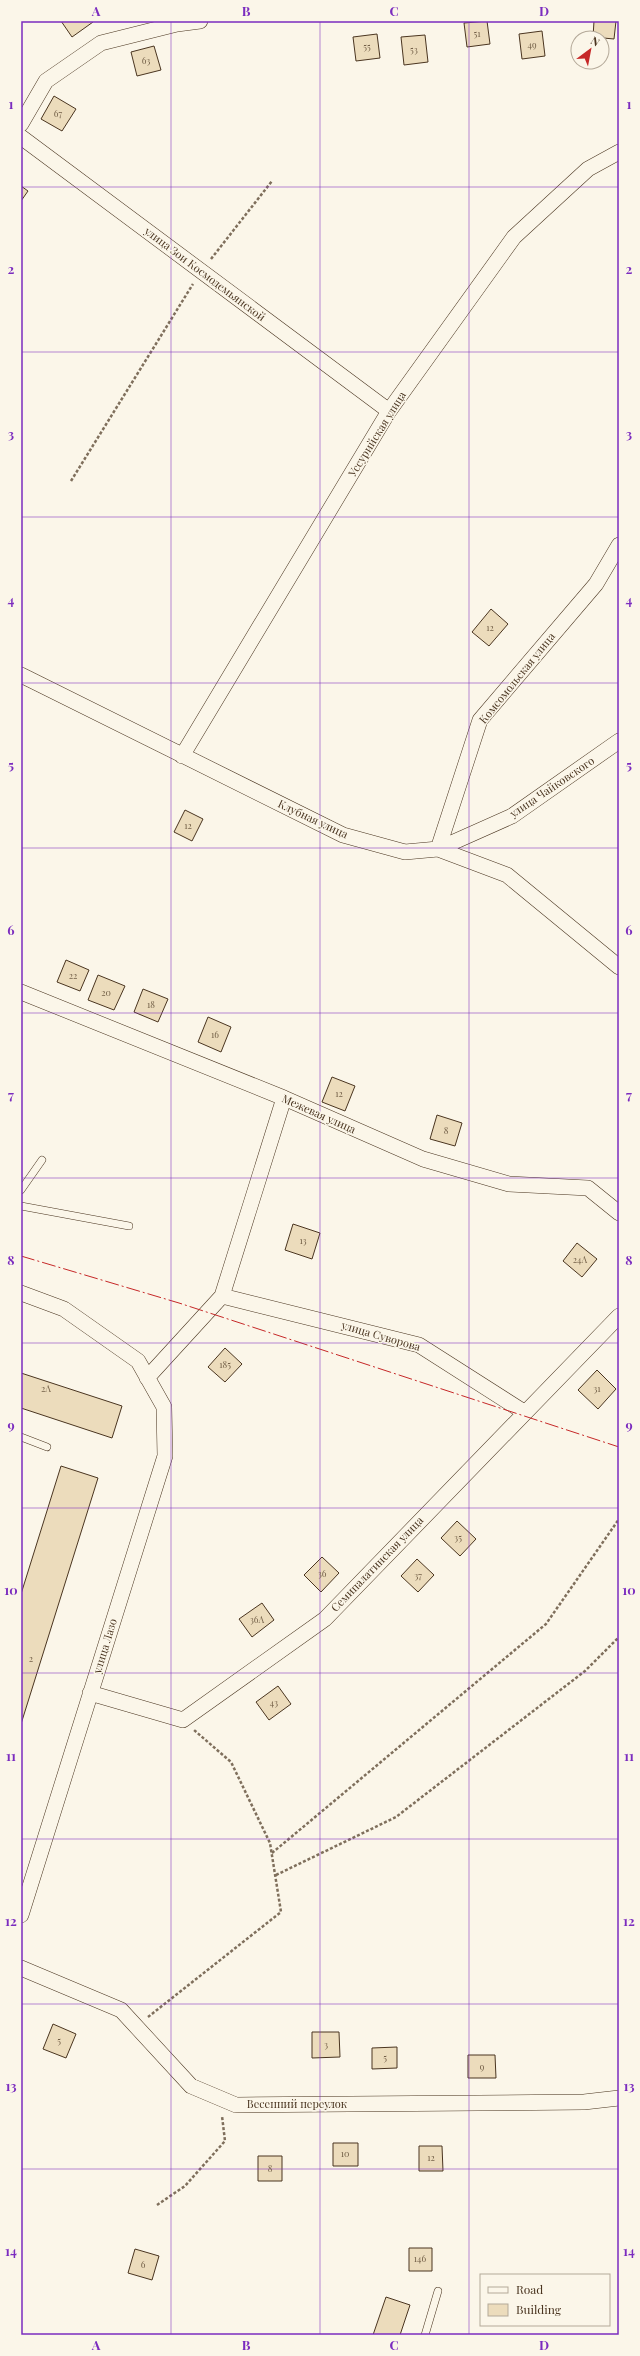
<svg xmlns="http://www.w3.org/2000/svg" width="640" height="2356" font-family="'Playfair Display',serif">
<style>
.building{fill:#ecdcbc;stroke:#4a3520}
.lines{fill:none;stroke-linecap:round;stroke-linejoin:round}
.service-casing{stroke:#4a3520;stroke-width:8}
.minor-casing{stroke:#4a3520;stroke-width:16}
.path{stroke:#7f6f5c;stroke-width:2.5;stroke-dasharray:3 2;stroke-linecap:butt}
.service{stroke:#fbf6e9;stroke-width:7}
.minor{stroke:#fbf6e9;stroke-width:15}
.power{stroke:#c62828;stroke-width:1;stroke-dasharray:14 3 2 3;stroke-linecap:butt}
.grid{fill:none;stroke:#7b2cbf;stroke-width:1;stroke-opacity:0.55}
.labels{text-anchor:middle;stroke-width:3;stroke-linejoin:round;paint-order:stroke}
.number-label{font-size:9px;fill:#725f47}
.street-label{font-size:11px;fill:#4a3520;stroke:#fbf6e9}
.neatline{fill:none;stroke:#7b2cbf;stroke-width:1.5}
.grid-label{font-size:13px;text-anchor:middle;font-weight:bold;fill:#7b2cbf}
</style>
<rect width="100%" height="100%" fill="#fbf6e9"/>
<path class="building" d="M61 21H93V22L72 37Z
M487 21 490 44 467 47 464 23Z
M594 21H616L614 39 593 37Z
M542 31 545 56 522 59 519 34Z
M377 34 380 58 356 61 353 37Z
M425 35 428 62 404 65 401 37Z
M154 46 161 70 137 76 131 52Z
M54 96 76 109 62 131 41 119Z
M21 186 28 191 21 201Z
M491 609 508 624 489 646 472 632Z
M185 810 203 819 192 841 174 832Z
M66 960 89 970 80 991 57 982Z
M98 975 125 986 114 1010 88 1000Z
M143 989 168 999 158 1022 134 1012Z
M208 1017 231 1027 221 1052 198 1042Z
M332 1077 355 1086 345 1111 322 1102Z
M437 1115 462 1123 455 1146 430 1139Z
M293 1224 320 1233 312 1259 285 1250Z
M577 1243 597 1259 582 1277 563 1261Z
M225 1348 242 1364 225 1382 208 1367Z
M597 1370 616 1389 598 1409 578 1390Z
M21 1373 122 1406 112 1438 21 1408Z
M61 1466 98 1478 21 1724V1594Z
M457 1521 476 1539 460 1556 441 1538Z
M322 1557 339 1573 321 1592 304 1575Z
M417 1559 434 1575 418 1592 401 1576Z
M262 1603 274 1620 252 1637 239 1619Z
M278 1686 291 1704 269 1720 256 1702Z
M53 2024 76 2034 66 2058 43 2049Z
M312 2032H339L340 2057 312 2058Z
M397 2047V2068L372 2069V2048Z
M468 2055H495L496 2078H468Z
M333 2143H358V2166H333Z
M419 2146H442L443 2171H419Z
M258 2156H282V2181H258Z
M409 2248H432V2271H409Z
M135 2249 159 2256 152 2280 128 2273Z
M386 2297 410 2305 400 2335H373Z"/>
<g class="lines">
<defs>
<path id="service" d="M21 1190 42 1160
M21 1206 129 1226
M21 1437 47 1447
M425 2335 438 2291"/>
<path id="minor" d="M21 124 46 81 101 43 177 24 200 21
M21 137 389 411
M21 675 343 835 405 852 438 849 507 875 619 967
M182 756 389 411 514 237 588 169 619 152
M438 849 480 720 596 584 619 545
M438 849 512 816 619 741
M21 992 284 1098 423 1159 509 1184 588 1188 619 1213
M21 1293 64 1309 138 1361 164 1407 165 1456 21 1915
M222 1296 419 1345 524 1412
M147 1378 222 1296 284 1098
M90 1693 183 1720 325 1619 619 1316
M21 1968 121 2010 191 2086 236 2105 584 2102 619 2098"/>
</defs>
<use href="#service" class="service-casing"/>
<use href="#minor" class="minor-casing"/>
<path class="path" d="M211 259 272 181
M71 481 193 284
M272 1853 546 1624 619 1519
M276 1875 396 1817 585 1671 619 1637
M148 2017 281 1912 270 1843 231 1762 194 1730
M157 2205 185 2186 225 2141 222 2116"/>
<use href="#service" class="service"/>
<use href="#minor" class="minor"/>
<path class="power" d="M21 1256 179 1303 619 1447"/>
</g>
<path class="grid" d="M171 21V2335M320 21V2335M469 21V2335M21 187H619M21 352H619M21 517H619M21 683H619M21 848H619M21 1013H619M21 1178H619M21 1343H619M21 1508H619M21 1673H619M21 1839H619M21 2004H619M21 2169H619"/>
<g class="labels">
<g class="number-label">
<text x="477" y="37">51</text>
<text x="532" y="48">49</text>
<text x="367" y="50">55</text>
<text x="414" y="53">53</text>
<text x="146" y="64">63</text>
<text x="58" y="117">67</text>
<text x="490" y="631">12</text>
<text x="188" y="829">12</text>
<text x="73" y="979">22</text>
<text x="106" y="996">20</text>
<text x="151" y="1008">18</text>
<text x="215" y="1038">16</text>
<text x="339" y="1097">12</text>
<text x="446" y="1134">8</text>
<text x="303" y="1244">13</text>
<text x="580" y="1263">24А</text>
<text x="225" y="1368">185</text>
<text x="46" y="1392">2А</text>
<text x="597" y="1392">31</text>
<text x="458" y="1541">35</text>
<text x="322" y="1577">36</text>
<text x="418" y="1579">37</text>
<text x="257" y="1623">36А</text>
<text x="31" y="1662">2</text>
<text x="274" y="1706">43</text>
<text x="59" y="2044">5</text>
<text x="326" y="2048">3</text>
<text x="385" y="2061">5</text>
<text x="482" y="2070">9</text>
<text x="345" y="2157">10</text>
<text x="431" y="2161">12</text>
<text x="270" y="2172">8</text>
<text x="420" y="2262">146</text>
<text x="143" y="2268">6</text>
</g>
<g class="street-label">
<text transform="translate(205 274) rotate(37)" y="4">улица Зои Космодемьянской</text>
<text transform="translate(377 434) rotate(-58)" y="4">Уссурийская улица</text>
<text transform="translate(517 678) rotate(-51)" y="4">Комсомольская улица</text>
<text transform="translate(552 787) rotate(-34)" y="4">улица Чайковского</text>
<text transform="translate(313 819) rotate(25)" y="4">Клубная улица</text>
<text transform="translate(319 1114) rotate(24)" y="4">Межевая улица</text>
<text transform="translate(381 1336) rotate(16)" y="4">улица Суворова</text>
<text transform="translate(377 1564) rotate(-46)" y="4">Семипалатинская улица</text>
<text transform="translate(105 1646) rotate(-73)" y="4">улица Лазо</text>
<text x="297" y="2108">Весенний переулок</text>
</g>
</g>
<rect width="640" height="2356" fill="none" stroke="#fbf6e9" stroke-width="44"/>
<rect x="480" y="2274" width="130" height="52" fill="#fbf6e9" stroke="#b4a999"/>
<rect x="488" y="2287" width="20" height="6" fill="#fbf6e9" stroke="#b4a999"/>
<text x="516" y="2294" font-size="12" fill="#4a3520">Road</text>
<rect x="488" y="2304" width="20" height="12" fill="#ecdcbc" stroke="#b4a999"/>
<text x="516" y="2314" font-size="12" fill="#4a3520">Building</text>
<g transform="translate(590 50) rotate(32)"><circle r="19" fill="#fbf6e9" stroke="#b4a999"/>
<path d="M0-3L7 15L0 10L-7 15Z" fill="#c62828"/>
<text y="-6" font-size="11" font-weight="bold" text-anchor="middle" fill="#4a3520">N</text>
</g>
<rect x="22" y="22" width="596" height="2312" class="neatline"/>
<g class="grid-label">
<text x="96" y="16">A</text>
<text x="246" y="16">B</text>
<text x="394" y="16">C</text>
<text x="544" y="16">D</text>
<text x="11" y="109">1</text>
<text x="629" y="109">1</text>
<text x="11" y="274">2</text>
<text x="629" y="274">2</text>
<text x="11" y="439">3</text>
<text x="629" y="439">3</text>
<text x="11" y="605">4</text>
<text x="629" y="605">4</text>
<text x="11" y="770">5</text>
<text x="629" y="770">5</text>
<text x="11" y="935">6</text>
<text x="629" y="935">6</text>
<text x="11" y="1100">7</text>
<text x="629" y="1100">7</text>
<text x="11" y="1265">8</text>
<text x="629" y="1265">8</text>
<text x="11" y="1430">9</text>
<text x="629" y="1430">9</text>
<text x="11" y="1595">10</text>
<text x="629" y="1595">10</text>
<text x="11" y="1761">11</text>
<text x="629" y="1761">11</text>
<text x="11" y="1926">12</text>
<text x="629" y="1926">12</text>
<text x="11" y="2091">13</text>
<text x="629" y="2091">13</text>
<text x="11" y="2256">14</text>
<text x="629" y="2256">14</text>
<text x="96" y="2350">A</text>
<text x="246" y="2350">B</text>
<text x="394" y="2350">C</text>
<text x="544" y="2350">D</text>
</g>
</svg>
